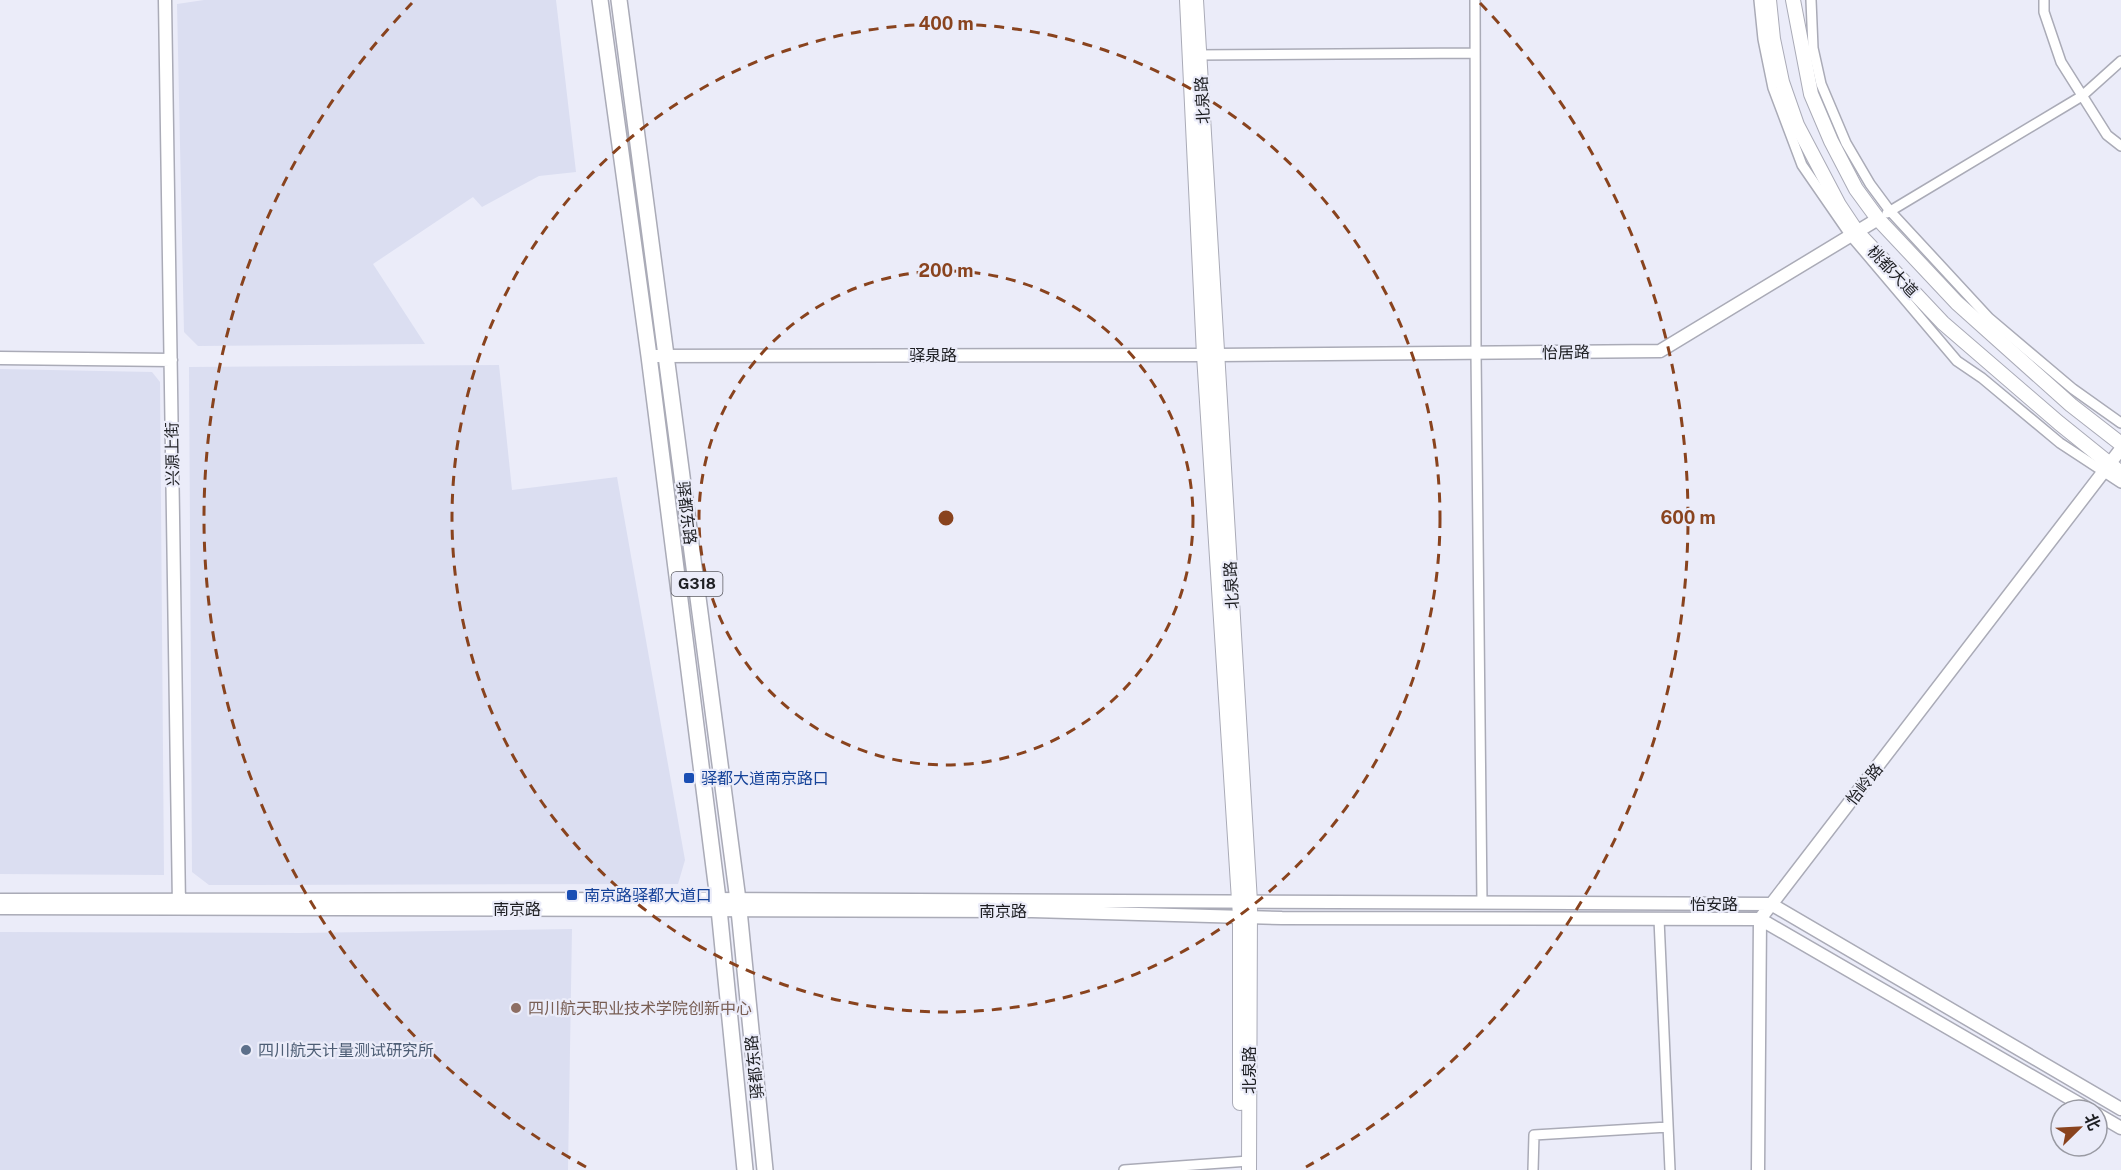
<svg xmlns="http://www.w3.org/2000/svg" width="2121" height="1170" viewBox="0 0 2121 1170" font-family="'Public Sans','Noto Sans SC',sans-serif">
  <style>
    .built { fill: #dbdef1 }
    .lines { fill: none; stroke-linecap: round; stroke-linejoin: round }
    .minor-casing { stroke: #aaabb7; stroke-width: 12 }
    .tertiary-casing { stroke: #aaabb7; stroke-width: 15 }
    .secondary-casing { stroke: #aaabb7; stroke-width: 16 }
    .trunk-casing { stroke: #aaabb7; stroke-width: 18 }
    .minor { stroke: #fff; stroke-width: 9 }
    .tertiary { stroke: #fff; stroke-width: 12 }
    .secondary { stroke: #fff; stroke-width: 14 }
    .trunk { stroke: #fff; stroke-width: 15 }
    .ring { fill: none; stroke: #89431e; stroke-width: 3; stroke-dasharray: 10 8 }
    .transit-dot { fill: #1a4fb4; stroke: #ebecf9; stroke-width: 2 }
    .education-dot { fill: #8d6e63; stroke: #ebecf9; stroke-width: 2 }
    .service-dot { fill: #5c6f8a; stroke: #ebecf9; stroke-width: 2 }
    .labels { text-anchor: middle; stroke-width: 4.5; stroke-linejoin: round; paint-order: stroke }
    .shield { fill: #ebecf9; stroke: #5c5c63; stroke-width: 1.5 }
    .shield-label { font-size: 15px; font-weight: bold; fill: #1e1f23 }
    .street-label { font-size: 16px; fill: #1e1f23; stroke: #ebecf9 }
    .transit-label { font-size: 16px; fill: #164399; stroke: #ebecf9; text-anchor: start }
    .education-label { font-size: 16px; fill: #785e54; stroke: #ebecf9; text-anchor: start }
    .service-label { font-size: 16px; fill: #4e5e75; stroke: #ebecf9; text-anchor: start }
    .centre { fill: #89431e; stroke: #ebecf9; stroke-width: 3 }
    .ring-label { font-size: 18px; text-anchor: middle; font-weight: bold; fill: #89431e; stroke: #ebecf9; stroke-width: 4.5; stroke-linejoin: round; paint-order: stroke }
  </style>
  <rect width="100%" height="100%" fill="#ebecf9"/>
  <path class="built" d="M204 0H556L576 172 539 176 482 207 473 197 373 264 425 344 198 346 184 332 177 4Z
    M499 365 512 490 617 477 685 860 678 884 209 885 192 872 189 367Z
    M0 369 152 372 160 382 164 875 0 874Z
    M572 929 568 1170H0V932L299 933Z"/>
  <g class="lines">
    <defs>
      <path id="minor" d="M1475 0 1476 353 1482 903
        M1759 0 1763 39 1773 88 1802 165 1851 236 1957 361 1982 378 2060 443 2121 483
        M1811 0 1813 48 1821 84 1846 143 1870 184 1890 211 1989 318 2073 389 2121 423
        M2044 0V12L2061 62 2107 135 2121 146
        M1195 55 1475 53
        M1887 213 2082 96 2121 61
        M1659 919 1670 1170
        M1124 1170 1249 1161
        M1533 1170 1534 1135 1668 1127"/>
      <path id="tertiary" d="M165 0 179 905
        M649 356 1217 355 1660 351 1878 219
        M0 358 171 360
        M0 900 695 899 1771 904 2121 1109
        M0 908 1032 911 1282 918 1760 919 2090 1110
        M2097 1114 2121 1128
        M1758 1170 1760 919 2121 449"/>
      <path id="secondary" d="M1187 0 1204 355 1240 916V1103
        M1196 0 1250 902 1249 1170
        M1769 0 1773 39 1782 82 1797 125 1839 205 1857 232 1943 323 2059 423 2121 473
        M1793 0 1811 94 1831 141 1856 189 1878 219 1957 303 2071 405 2121 444"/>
      <path id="trunk" d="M600 0 649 356 718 899 745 1170
        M619 0 738 900 765 1170"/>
    </defs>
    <use href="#minor" class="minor-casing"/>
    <use href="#tertiary" class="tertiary-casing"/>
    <use href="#secondary" class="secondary-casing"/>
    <use href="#trunk" class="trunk-casing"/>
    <use href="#minor" class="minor"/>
    <use href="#tertiary" class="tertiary"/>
    <use href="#secondary" class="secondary"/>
    <use href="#trunk" class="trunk"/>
  </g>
  <g class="ring">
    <circle cx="946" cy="518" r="247"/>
    <circle cx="946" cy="518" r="494"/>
    <path d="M586 1167A742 742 0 0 1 412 3M1480 3A742 742 0 0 1 1306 1167"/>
  </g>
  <g class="transit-dot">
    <rect x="683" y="772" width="12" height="12" rx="3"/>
    <rect x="566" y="889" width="12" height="12" rx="3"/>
  </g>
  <circle class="education-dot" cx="516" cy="1008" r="6"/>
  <circle class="service-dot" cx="246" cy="1050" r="6"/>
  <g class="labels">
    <rect class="shield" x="671.5" y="572" width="51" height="24" rx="4.5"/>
    <g class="shield-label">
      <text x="697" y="589">G318</text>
    </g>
    <g class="street-label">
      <text transform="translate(1202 100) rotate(-93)" y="6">北泉路</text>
      <text transform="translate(1893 271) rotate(46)" y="6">桃都大道</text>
      <text transform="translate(1566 352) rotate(-1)" y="6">怡居路</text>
      <text x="933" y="361">驿泉路</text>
      <text transform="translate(172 454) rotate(-91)" y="6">兴源上街</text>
      <text transform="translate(687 513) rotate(83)" y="6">驿都东路</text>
      <text transform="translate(1231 585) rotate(-93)" y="6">北泉路</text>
      <text transform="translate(1864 784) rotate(-52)" y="6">怡岭路</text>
      <text x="1714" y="910">怡安路</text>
      <text x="517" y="915">南京路</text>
      <text x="1003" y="917">南京路</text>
      <text transform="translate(754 1067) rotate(-96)" y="6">驿都东路</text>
      <text transform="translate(1249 1070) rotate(-90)" y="6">北泉路</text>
    </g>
    <g class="transit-label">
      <text x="701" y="784">驿都大道南京路口</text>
      <text x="584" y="901">南京路驿都大道口</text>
    </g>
    <g class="education-label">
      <text x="528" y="1014">四川航天职业技术学院创新中心</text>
    </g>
    <g class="service-label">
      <text x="258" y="1056">四川航天计量测试研究所</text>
    </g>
  </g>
  <circle cx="946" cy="518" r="9" class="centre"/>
  <g class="ring-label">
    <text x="946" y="30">400 m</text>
    <text x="946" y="277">200 m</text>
    <text x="1688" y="524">600 m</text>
  </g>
  <g transform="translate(2079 1128) rotate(66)"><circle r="28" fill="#ebecf9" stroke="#999aa3" stroke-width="1.5"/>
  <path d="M0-4.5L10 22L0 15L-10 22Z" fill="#89431e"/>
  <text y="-9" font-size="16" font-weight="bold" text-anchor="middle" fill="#1e1f23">北</text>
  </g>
</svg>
